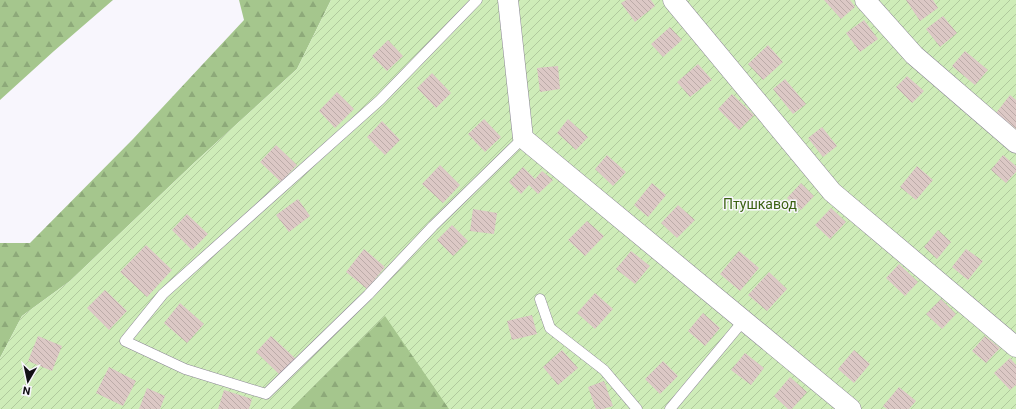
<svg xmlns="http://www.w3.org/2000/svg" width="1016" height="409" viewBox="0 0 1016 409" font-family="Roboto,sans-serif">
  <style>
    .forest { fill: url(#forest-firs) }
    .garden { fill: url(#garden-furrows) }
    .building { fill: url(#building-back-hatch) }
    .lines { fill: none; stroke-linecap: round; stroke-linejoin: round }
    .service-casing { stroke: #8c8796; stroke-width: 11 }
    .minor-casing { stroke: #8c8796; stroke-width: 21 }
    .service { stroke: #fff; stroke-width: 10 }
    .minor { stroke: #fff; stroke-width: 20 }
    .labels { text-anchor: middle; stroke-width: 3; stroke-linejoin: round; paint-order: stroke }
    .park-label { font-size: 14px; fill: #3b6212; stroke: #f8f6fd }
  </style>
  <defs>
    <pattern id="forest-firs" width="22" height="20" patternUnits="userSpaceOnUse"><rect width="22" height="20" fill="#a5c68d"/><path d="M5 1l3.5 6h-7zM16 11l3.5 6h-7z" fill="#8da979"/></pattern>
    <pattern id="garden-furrows" width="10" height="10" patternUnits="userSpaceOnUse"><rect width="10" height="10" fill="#ceecb8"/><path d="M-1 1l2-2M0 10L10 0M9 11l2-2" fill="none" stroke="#b0c99d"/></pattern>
    <pattern id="building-back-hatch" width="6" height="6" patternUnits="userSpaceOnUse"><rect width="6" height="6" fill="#dcc8c5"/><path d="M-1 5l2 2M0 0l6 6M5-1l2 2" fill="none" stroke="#bcaba8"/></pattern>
  </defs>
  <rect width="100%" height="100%" fill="#f8f6fd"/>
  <path class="forest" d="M0 0H113L54 51 0 100Z
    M239 0H331L297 69 195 162 70 281 22 316 0 358V243H30L133 139 244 20Z
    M385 307 452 409H281Z"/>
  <path class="garden" d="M331 0H1016V409H449L385 316 291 409H0V358L22 316 70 281 195 162 297 69Z"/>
  <path class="building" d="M626 0H651L655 6 635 22 621 3Z
    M824 0H850L855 7 841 19Z
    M906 0H933L938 8 920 21Z
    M943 16 957 33 940 47 926 29Z
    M864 20 878 39 860 52 846 33Z
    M670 27 682 40 663 57 651 44Z
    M388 40 403 56 387 71 372 56Z
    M768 45 783 62 763 80 748 64Z
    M965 51 988 70 975 85 952 66Z
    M698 64 712 80 690 97 677 82Z
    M558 66 560 89 540 92 537 68Z
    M432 73 451 93 436 108 417 88Z
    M907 76 924 91 912 103 896 87Z
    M785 79 806 104 793 114 773 89Z
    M337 92 354 109 335 128 319 111Z
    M732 94 754 115 739 130 718 109Z
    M1010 95 1016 100V129L996 113Z
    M484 119 501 137 485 152 468 134Z
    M568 119 588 137 576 150 557 133Z
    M382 121 400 140 385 155 367 137Z
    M822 127 837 146 823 157 808 138Z
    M276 145 297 165 281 182 260 162Z
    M607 155 626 172 613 186 595 169Z
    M1003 155 1016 166V172L1006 183 991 170Z
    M440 165 460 185 443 203 422 184Z
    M917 166 933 180 916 200 900 187Z
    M523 167 535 179 542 171 553 180 538 194 529 185 521 194 509 182Z
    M652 183 666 195 648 217 634 205Z
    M801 183 814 196 801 210 787 198Z
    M298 199 310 216 289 232 276 215Z
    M678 205 695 220 677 238 661 223Z
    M831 208 846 222 830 239 815 225Z
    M473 209 497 213 494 234 470 231Z
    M187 214 208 234 192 250 172 230Z
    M587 221 604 236 585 256 568 240Z
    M452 225 468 241 453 256 437 240Z
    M938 230 951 242 937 259 924 247Z
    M146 245 172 270 147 297 120 272Z
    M364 249 385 267 367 289 346 272Z
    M966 249 983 261 968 280 952 267Z
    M631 251 650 266 635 284 616 269Z
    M739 251 759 268 740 291 720 274Z
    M899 264 918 282 905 296 886 278Z
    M769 272 787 289 767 311 748 295Z
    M105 290 127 311 109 330 87 308Z
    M595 293 613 309 595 329 577 313Z
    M941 299 956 314 942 329 926 314Z
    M180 303 204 324 187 343 164 323Z
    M703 313 720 328 705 346 688 331Z
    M532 315 537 334 512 340 507 321Z
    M38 336 62 346 52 371 28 361Z
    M271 336 296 359 280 375 256 352Z
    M985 336 1000 348 986 363 972 351Z
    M562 350 578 368 558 385 543 367Z
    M854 350 870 364 854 383 838 369Z
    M745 353 764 368 751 385 731 370Z
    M1010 358 1016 365V385L1010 390 994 373Z
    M663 361 678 376 660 394 645 379Z
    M109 367 136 381 123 406 96 393Z
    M790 377 807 392 792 409H788L774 396Z
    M604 381 613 406 603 409H596L588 387Z
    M899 387 916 401 909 409H887L883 406Z
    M147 388 165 396 160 409H139Z
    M224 390 252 399 249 409H218Z"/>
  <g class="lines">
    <defs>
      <path id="service" d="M477 0 380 100 163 294 125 341 185 369 266 394 368 295 433 226 523 138
        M540 299 550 328 604 370 637 409
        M670 409 744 320"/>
      <path id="minor" d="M508 0 523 138 851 409
        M673 0 832 192 1016 347
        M865 0 914 55 1016 143"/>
    </defs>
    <use href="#service" class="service-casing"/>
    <use href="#minor" class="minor-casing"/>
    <use href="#service" class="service"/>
    <use href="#minor" class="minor"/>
  </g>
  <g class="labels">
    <g class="park-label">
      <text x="760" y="209">Птушкавод</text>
    </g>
  </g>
  <g transform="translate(28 381) rotate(189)" stroke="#f8f6fd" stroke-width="3" paint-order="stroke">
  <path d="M0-3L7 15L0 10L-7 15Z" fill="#121015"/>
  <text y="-6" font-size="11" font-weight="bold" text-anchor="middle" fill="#121015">N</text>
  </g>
</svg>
